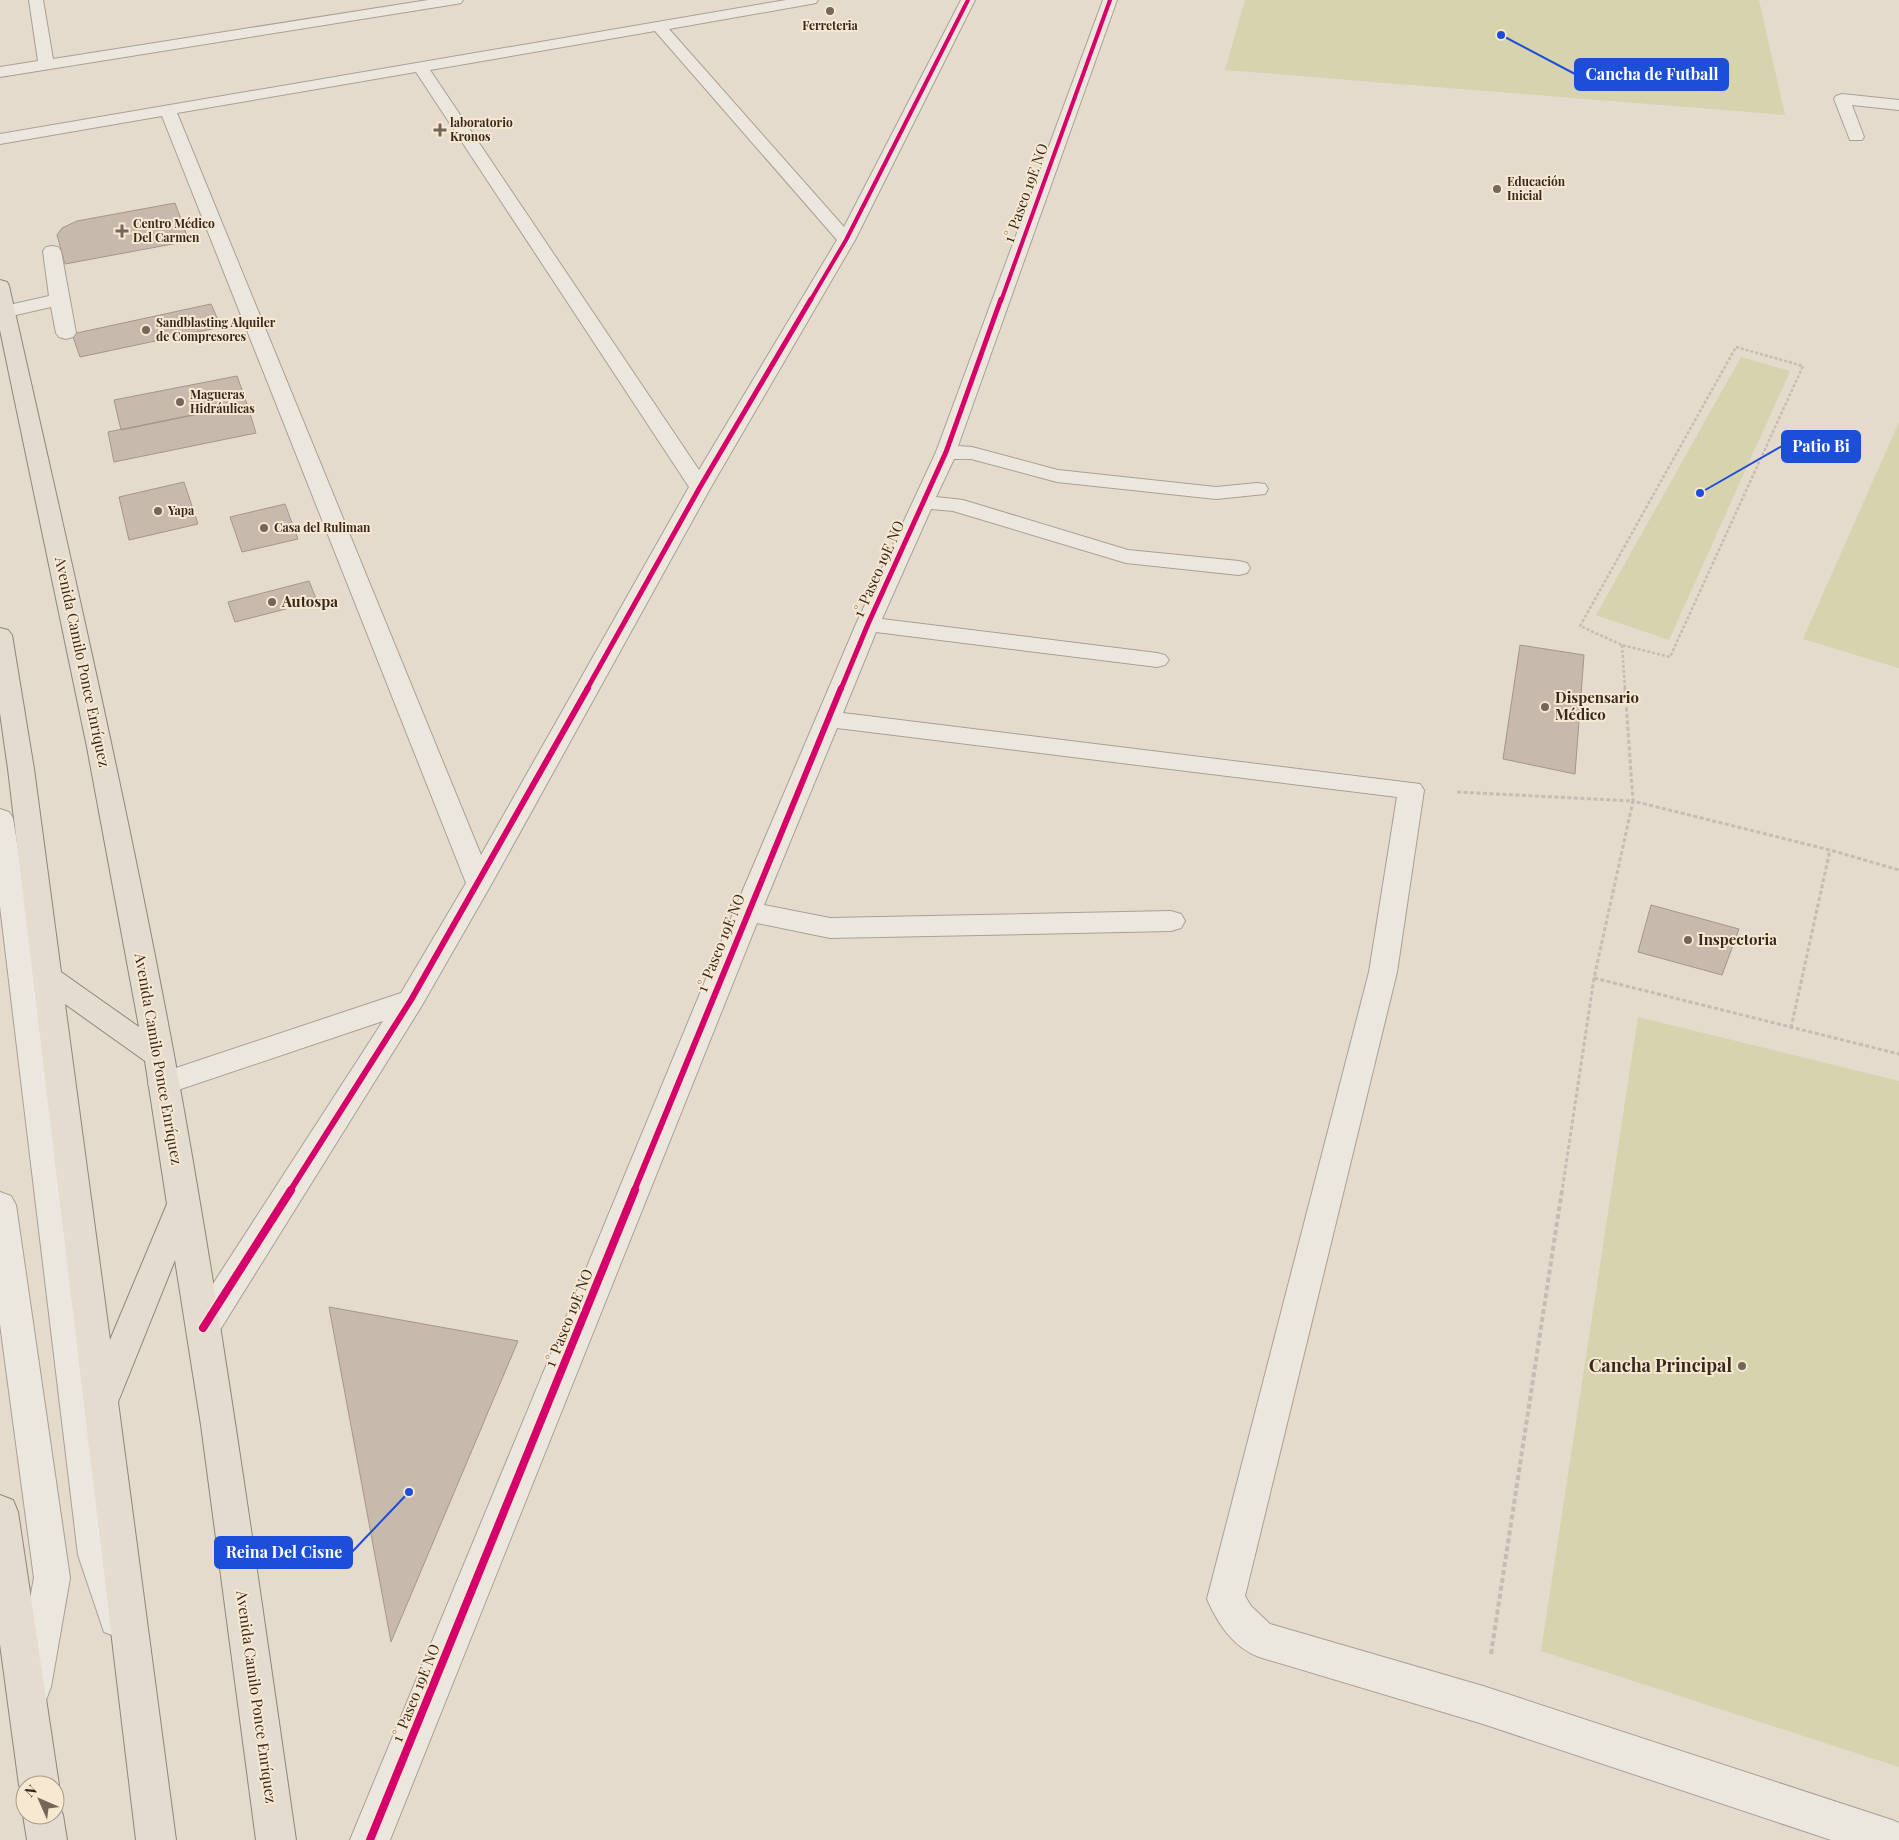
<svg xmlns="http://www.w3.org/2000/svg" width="1899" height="1840" viewBox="0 0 1899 1840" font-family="'Playfair Display',serif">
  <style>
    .green { fill: #d6d3ae }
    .building { fill: #c8b9ad; stroke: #a4968b }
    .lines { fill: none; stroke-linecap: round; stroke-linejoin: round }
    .minor-casing { stroke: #a9a095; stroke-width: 2 }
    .major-casing { stroke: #8f867c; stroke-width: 2 }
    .path-far2 { stroke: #c5bdb4; stroke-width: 2.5; stroke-dasharray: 3 2; stroke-linecap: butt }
    .path-far1 { stroke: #c5bdb4; stroke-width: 3; stroke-dasharray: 4 2.5; stroke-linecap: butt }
    .path { stroke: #c5bdb4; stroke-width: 4; stroke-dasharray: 5 3; stroke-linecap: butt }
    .minor { fill: #ece7de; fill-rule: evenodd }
    .major { fill: #e4dccf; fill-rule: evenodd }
    .cycleway-far3-casing { stroke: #f6e8d1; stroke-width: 5.5 }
    .cycleway-far2-casing { stroke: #f6e8d1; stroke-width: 8 }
    .cycleway-far1-casing { stroke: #f6e8d1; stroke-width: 9 }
    .cycleway-casing { stroke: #f6e8d1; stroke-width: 11 }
    .cycleway-far3 { stroke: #d6006c; stroke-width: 4 }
    .cycleway-far2 { stroke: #d6006c; stroke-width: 5 }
    .cycleway-far1 { stroke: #d6006c; stroke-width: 6 }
    .cycleway { stroke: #d6006c; stroke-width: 8 }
    .poi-dot { fill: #74675a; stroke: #f6e8d1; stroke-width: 2 }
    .labels { text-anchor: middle; stroke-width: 4; stroke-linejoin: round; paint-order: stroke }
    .far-poi-label { font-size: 12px; font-weight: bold; fill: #38281d; stroke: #f6e8d1; text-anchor: start }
    .street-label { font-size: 15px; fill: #38281d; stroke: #f6e8d1 }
    .poi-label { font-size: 15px; font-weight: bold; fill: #38281d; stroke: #f6e8d1; text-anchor: start }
    .near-poi-label { font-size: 18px; font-weight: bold; fill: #38281d; stroke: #f6e8d1; text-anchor: end }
    .leader { fill: none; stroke: #1d4ed8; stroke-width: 2 }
    .callout-dot { fill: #1d4ed8; stroke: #f6e8d1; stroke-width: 2 }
    .callout { fill: #1d4ed8; stroke: #1d4ed8; stroke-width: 2 }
    .callout-label { font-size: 16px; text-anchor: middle; font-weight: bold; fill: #fff }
  </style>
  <rect width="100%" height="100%" fill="#e4dbcc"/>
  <path class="green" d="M1245 0H1759L1785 115 1225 70Z
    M1741 357 1790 371 1669 640 1596 615Z
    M1899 422V668L1803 639Z
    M1638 1017 1899 1081V1767L1541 1651Z"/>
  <path class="building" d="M175 203 189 241 65 264 57 235 62 228 77 221Z
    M211 304 221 327 80 357 72 334Z
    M237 376 247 404 121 430 114 400Z
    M247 404 256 433 114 462 108 432Z
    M184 482 198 524 129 540 119 497Z
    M285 504 298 539 242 552 230 517Z
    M309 581 317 601 235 622 228 602Z
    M1520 645 1584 655 1575 774 1503 759Z
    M1651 905 1739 929 1722 975 1638 952Z
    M329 1307 518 1341 391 1642Z"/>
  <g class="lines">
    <defs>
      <path id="minor" d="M29 0H43L53 59 428 0H463L461 3 456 4 0 77V67L38 61Z
        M786 0H818L816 3 811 4 669 29 844 227 961 0H975L855 240 711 487 492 883 421 1007 215 1338 203 1342 191 1338 186 1328 191 1318 383 1021 163 1095 152 1092 148 1084 152 1076 401 993 466 883 162 116 0 144V134ZM655 31 837 240 699 470 430 70ZM416 72 689 487 481 855 177 113Z
        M1103 0H1117L958 446 972 447 1058 470 1216 487 1257 483 1265 484 1268 489 1265 494 1216 499 1057 482 971 459H954L936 497 963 500 1128 550 1239 561 1247 563 1250 568 1247 573 1239 575 1126 563 953 511 931 509 882 619 1157 653 1165 655 1169 660 1165 665 1157 667 876 632 843 713 1420 784 1424 790 1397 972 1245 1596 1251 1606 1270 1624 1483 1686 1892 1820 1899 1823V1840H1831L1483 1724 1259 1657C1233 1647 1218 1624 1207 1599L1369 972 1397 797 837 728 764 905 830 918 1171 911 1181 914 1185 921 1181 928 1171 931 830 938 757 923 390 1840H350L734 911 856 624 936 452Z
        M1842 94 1899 100V110L1852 105 1864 137 1862 140H1850L1834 99 1836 96Z
        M52 246 58 247 61 251 76 333 73 337 66 339 59 337 56 333 51 307 7 317 0 315V307L49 296 43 251 46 247Z
        M0 809 9 812 13 818 34 947 114 1555 136 1619 130 1632 117 1637 104 1632 78 1555 0 906Z
        M0 1192 11 1196 16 1205 70 1578 51 1687 46 1700 32 1706 18 1700 13 1687 34 1578 0 1324Z"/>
      <path id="major" d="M0 280 7 282 9 286C67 542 126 797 174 1055 222 1316 258 1578 296 1840H256L201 1425 175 1260 118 1402 176 1840H136L8 769 0 713V628L8 630 12 635 34 769 61 972 139 1027 87 747 0 330ZM65 1004 145 1061 167 1204 110 1340Z
        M0 1495 13 1500 18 1512 59 1785 55 1794V1785H25V1799L19 1785 0 1644Z
        M55 1800 57 1801 63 1815 67 1840H27L23 1815 25 1810V1815H55Z"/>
    </defs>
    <use href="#minor" class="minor-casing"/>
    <use href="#major" class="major-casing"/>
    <path class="path-far2" d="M1736 347 1803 366 1670 657 1622 645 1580 626Z
      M1622 645 1625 689"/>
    <path class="path-far1" d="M1625 688 1633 801 1830 850 1899 870
      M1457 792 1633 801 1594 978 1562 1191
      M1594 978 1899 1054
      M1791 1028 1830 850"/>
    <path class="path" d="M1491 1654 1562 1190"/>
    <use href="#minor" class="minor"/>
    <use href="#major" class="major"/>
    <defs>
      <path id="cycleway-far3" d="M810 301 846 240 968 0
        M1001 301 1110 0"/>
      <path id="cycleway-far2" d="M587 689 700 487 811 299
        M841 689 868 624 946 452 1001 299"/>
      <path id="cycleway-far1" d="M290 1191 411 1000 588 688
        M634 1191 841 688"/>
      <path id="cycleway" d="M203 1328 291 1190
        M370 1840 635 1190"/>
    </defs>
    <use href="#cycleway-far3" class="cycleway-far3-casing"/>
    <use href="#cycleway-far2" class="cycleway-far2-casing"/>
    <use href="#cycleway-far1" class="cycleway-far1-casing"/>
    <use href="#cycleway" class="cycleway-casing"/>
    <use href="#cycleway-far3" class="cycleway-far3"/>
    <use href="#cycleway-far2" class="cycleway-far2"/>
    <use href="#cycleway-far1" class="cycleway-far1"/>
    <use href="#cycleway" class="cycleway"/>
  </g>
  <g class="poi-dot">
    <circle cx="830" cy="11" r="5"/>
    <path d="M437.5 122.5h5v5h5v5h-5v5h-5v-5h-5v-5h5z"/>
    <circle cx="1497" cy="189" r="5"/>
    <path d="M119.5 223.5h5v5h5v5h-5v5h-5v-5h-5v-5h5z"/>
    <circle cx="146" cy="330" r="5"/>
    <circle cx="180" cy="402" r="5"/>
    <circle cx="158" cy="511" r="5"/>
    <circle cx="264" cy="528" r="5"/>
    <circle cx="272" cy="602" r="5"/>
    <circle cx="1545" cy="707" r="5"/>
    <circle cx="1688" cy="940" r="5"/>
    <circle cx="1742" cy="1366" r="5"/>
  </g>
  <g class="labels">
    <g class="far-poi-label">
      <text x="830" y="30" text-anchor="middle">Ferreteria</text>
      <text x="450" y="127">laboratorio<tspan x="450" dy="14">Kronos</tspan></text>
      <text x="1507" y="186">Educación<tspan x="1507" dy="14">Inicial</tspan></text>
      <text x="133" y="228">Centro Médico<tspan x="133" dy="14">Del Carmen</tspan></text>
      <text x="156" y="327">Sandblasting Alquiler<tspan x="156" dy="14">de Compresores</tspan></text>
      <text x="190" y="399">Magueras<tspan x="190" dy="14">Hidráulicas</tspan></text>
      <text x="168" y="515">Yapa</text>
      <text x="274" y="532">Casa del Ruliman</text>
    </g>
    <g class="street-label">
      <text transform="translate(1026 193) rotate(-70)" y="5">1° Paseo 19E NO</text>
      <text transform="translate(879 569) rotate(-66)" y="5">1° Paseo 19E NO</text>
      <text transform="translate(82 662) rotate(78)" y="5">Avenida Camilo Ponce Enríquez</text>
      <text transform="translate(721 943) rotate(-68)" y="5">1° Paseo 19E NO</text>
      <text transform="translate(158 1059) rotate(80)" y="5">Avenida Camilo Ponce Enríquez</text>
      <text transform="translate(569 1318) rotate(-68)" y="5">1° Paseo 19E NO</text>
      <text transform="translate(416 1693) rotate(-68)" y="5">1° Paseo 19E NO</text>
      <text transform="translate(256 1697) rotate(82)" y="5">Avenida Camilo Ponce Enríquez</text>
    </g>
    <g class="poi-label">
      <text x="282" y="607">Autospa</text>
      <text x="1555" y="703">Dispensario<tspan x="1555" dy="17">Médico</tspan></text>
      <text x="1698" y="945">Inspectoria</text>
    </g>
    <g class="near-poi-label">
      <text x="1732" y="1372">Cancha Principal</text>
    </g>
  </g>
  <path class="leader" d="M1501 35L1575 74M1700 493L1782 446M409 1492L352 1552"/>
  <g class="callout-dot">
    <circle cx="1501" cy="35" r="5"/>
    <circle cx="1700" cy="493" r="5"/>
    <circle cx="409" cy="1492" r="5"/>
  </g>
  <g class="callout">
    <rect x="1575" y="59" width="153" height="31" rx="5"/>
    <rect x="1782" y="431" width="78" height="31" rx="5"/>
    <rect x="215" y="1537" width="137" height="31" rx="5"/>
  </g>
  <g class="callout-label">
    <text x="1652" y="80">Cancha de Futball</text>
    <text x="1821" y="452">Patio Bi</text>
    <text x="284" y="1558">Reina Del Cisne</text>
  </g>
  <g transform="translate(40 1800) rotate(315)"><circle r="24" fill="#f6e8d1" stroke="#aa9b89"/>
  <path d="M0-4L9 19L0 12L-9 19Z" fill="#74675a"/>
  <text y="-8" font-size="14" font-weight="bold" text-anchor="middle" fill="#38281d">N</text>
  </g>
</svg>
